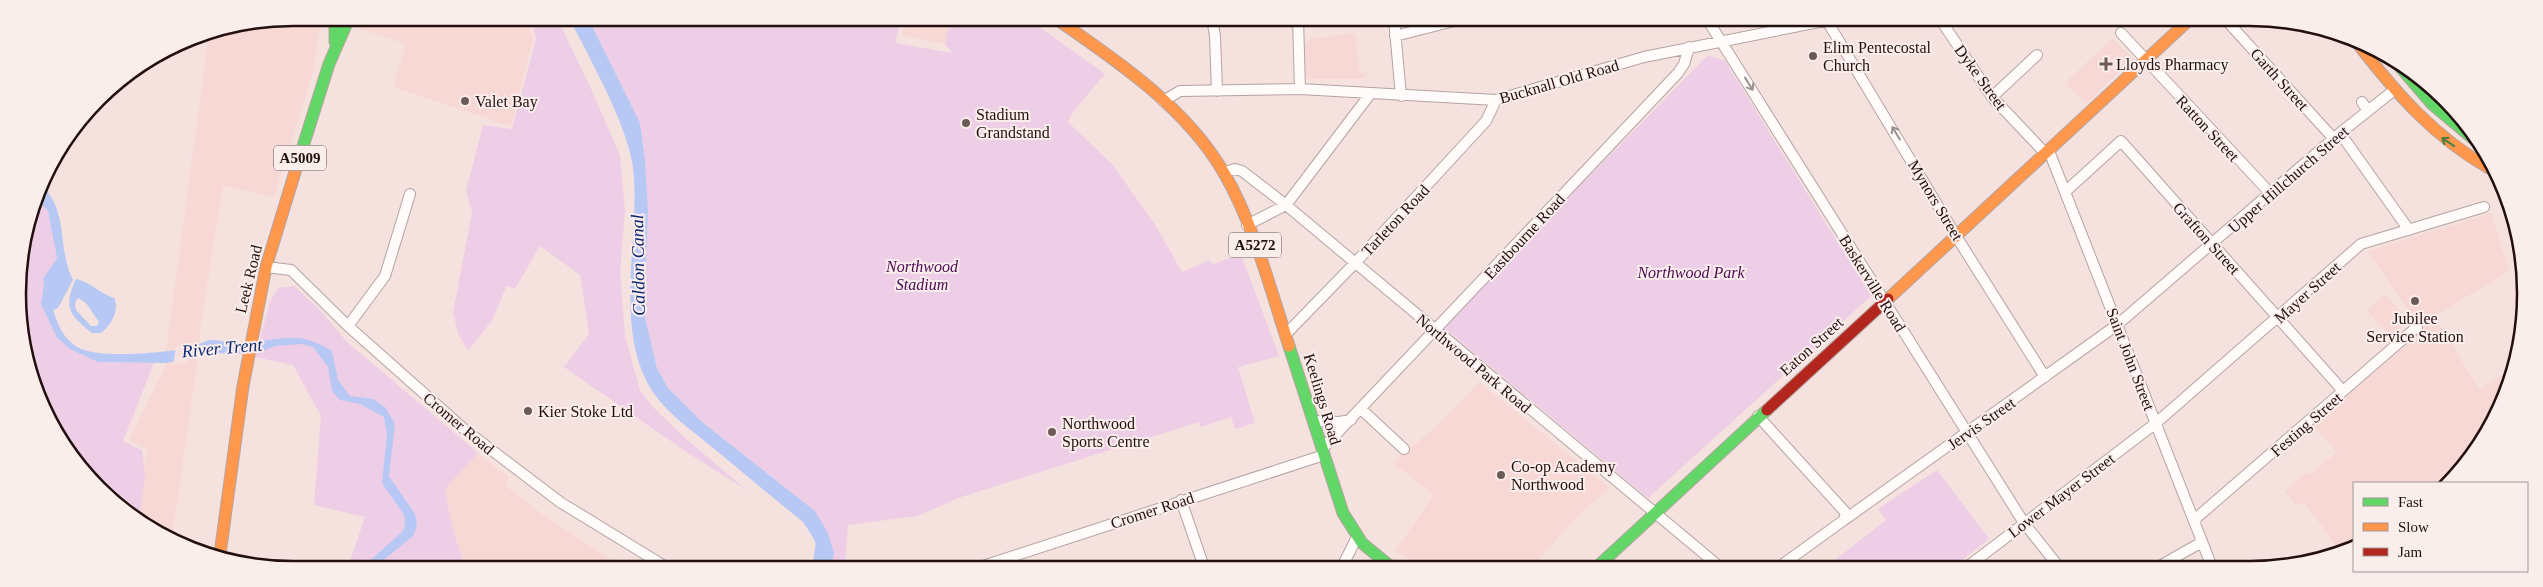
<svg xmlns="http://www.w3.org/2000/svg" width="2543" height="587" viewBox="0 0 2543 587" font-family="Georgia,serif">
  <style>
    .built { fill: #f7d8d5 }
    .green { fill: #eecee6 }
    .water { fill: #b7c8f5; fill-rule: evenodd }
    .pier { fill: #f5e2df }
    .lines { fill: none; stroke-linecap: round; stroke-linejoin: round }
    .canal { stroke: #b7c8f5; stroke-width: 11 }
    .street-casing { stroke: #b5a3a1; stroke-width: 12 }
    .fast-casing { stroke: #b5a3a1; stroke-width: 13 }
    .slow-casing { stroke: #b5a3a1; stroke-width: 13 }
    .jam-casing { stroke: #b5a3a1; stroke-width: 13 }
    .street { stroke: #fefbfa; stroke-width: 10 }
    .fast { stroke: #63d668; stroke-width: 11 }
    .slow { stroke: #ff974d; stroke-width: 11 }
    .jam { stroke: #b3261e; stroke-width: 11 }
    .oneway { stroke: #9b9190 }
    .oneway2 { stroke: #467d40 }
    .poi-dot { fill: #6c5a57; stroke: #faeeed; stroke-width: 2 }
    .labels { text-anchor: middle; stroke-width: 4; stroke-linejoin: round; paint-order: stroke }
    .shield { fill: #faeeed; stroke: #645351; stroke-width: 1 }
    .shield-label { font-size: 15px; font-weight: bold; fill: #23100e }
    .poi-label { font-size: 16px; fill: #23100e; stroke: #faeeed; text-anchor: start }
    .street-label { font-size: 16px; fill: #23100e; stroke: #faeeed }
    .park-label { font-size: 16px; font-style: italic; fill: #4b0751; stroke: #faeeed }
    .water-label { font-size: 18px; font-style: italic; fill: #0d2872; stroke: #faeeed }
    .rim { fill: none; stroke: #23100e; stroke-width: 2.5 }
  </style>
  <rect width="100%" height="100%" fill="#f5e2df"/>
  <path class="built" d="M293 18H321L314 70 274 197 223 186 200 330V345L166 351 209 34Z
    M359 18H527L533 39 511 126 393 87 406 44 355 27Z
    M905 18H951L945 44 902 35Z
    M1355 33 1360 73H1368L1362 79H1308L1306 78 1304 44 1309 39Z
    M2112 38 2133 58 2086 104 2065 83Z
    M2491 213 2509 271 2435 316 2479 389 2511 370 2497 416 2448 483H2354V544L2340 551 2304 502 2297 506 2285 491 2307 472 2310 474 2337 452 2313 425 2423 331 2368 251Z
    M2386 294 2409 322 2392 337 2366 310Z
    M198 358 172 538 155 532 139 518 147 450 129 440 167 363Z
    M1479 382 1610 488 1579 514 1532 567H1422L1395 551 1434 495 1393 463 1443 420Z
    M478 453 508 477 507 487 553 522 623 567H465L452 526 445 489Z"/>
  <path class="green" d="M531 18H557L588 82 620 155 625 210 620 272 625 336 640 390 652 406 685 438 748 491 688 453 564 367 589 334 580 275 540 246 515 289 507 285 493 319 468 351 458 333 453 313 472 212 466 191 483 125 512 129 536 39Z
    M588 18H901L895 43 952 53 945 44 951 18H966L985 28 992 18H1027L1105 74 1072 113 1068 122 1112 164 1156 226 1182 272 1209 260 1213 264 1241 254 1279 356 1238 367 1255 423 1235 429 1231 417 1201 427 1199 422 958 498 918 516 848 525 845 567H831L834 552 815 511 702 422 668 388 657 368 644 313 648 211 645 159 640 124Z
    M1708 55 1725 61 1871 296 1648 498 1442 326Z
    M38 200 48 211 57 258 48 275 41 304 57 338 98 362 154 363 123 441 142 450 145 475 139 518 75 462 27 365 18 275Z
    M294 286 321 311 347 342 478 453 445 489 452 526 465 567H348L365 517 314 505 321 416 293 365 255 357 270 302 278 288Z
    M1937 470 1989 539 1953 567H1842L1836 559 1886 520 1878 509Z"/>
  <path class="water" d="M569 18H588L640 123 645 159 648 211 644 313 657 368 668 388 702 422 815 511 828 533 834 553 831 567H818C822 550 812 535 803 522 772 497 742 472 712 447 689 428 662 410 648 384 614 321 641 234 633 167 627 124 589 57 569 18Z
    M41 190H46C68 216 58 251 73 280L58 308 53 310C58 325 63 338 77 347 99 360 165 352 190 348 197 346 205 340 211 340 221 340 231 344 241 343 280 342 294 328 332 351L338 380 350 396 373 399 385 407 395 424 389 476 415 514 417 526 413 536 375 567H363L403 531 405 524 404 515 382 483 387 435 384 417 360 404 340 400 332 391 328 367 313 347 301 344 275 346 263 351 237 354 215 353 167 363 98 362 70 349 57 338 41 304 44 284 43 279 57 258 48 211 38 200Z
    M76 279C93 283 97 292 114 298 120 309 111 326 101 333H92C69 315 63 307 76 279ZM78 298 86 303 99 322 97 326H91L76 310 75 303Z"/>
  <path class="pier" d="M188 345 186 363 173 365 176 347Z"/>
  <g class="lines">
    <path class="canal" d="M816 567 819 560 821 545"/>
    <defs>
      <path id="street" d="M1212 19 1215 36 1217 91
        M1298 19 1300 89
        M1394 19 1401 96
        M1707 19 2024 523 2059 567
        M1940 19 1992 97 2046 154
        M2226 20 2334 139
        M1827 21 1956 236 2045 377
        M2121 33 2271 194
        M1395 36 1462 19
        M1992 97 2037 55
        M1163 101 1180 91 1300 89 1496 100 1644 57 1834 19
        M2362 102 2368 111
        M2340 133 2409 230
        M2049 151 2212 567
        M1224 172 1235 169 1242 171 1286 205 1720 567
        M2065 192 2121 141 2343 391
        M1247 225 1286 205 1371 93
        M266 267 291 270 348 326 464 429 560 502 666 567
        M348 326 385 276 410 194
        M1286 334 1356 262 1486 121 1496 100
        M1361 409 1404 449
        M1758 416 1846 513 1844 520 1779 567
        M1313 421 1339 422 1351 420
        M1322 449 1678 73 1684 64 1689 47
        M1181 500 1204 567
        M1844 520 2117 325 2340 133 2393 91
        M2194 520 2417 327
        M980 567 1324 455
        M1342 567 1357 537
        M1967 567 2156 423 2361 244 2484 207
        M2158 567 2202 542"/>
      <path id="fast" d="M335 18V42
        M2394 60 2432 104 2476 141
        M299 159 329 64 349 18
        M1289 346 1343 513 1362 543 1391 567
        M1597 567 1767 410"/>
      <path id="slow" d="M1055 18C1116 60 1186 107 1224 173 1253 222 1271 291 1289 346
        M2358 44C2396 93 2434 137 2489 168
        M1888 299 2189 20
        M220 554 243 386 266 267 299 159"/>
      <path id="jam" d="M1767 410 1888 299"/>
    </defs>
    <use href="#street" class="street-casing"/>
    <use href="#fast" class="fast-casing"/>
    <use href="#slow" class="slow-casing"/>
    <use href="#jam" class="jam-casing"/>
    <use href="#street" class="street"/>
    <use href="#fast" class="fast"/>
    <use href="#slow" class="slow"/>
    <use href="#jam" class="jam"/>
  </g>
  <defs><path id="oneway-shaft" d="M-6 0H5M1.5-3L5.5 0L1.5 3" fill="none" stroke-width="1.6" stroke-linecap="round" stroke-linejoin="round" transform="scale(1.25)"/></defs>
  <g class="oneway">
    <use href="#oneway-shaft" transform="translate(1749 84) rotate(58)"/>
    <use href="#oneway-shaft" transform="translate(1896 133) rotate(-121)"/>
  </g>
  <use class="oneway2" href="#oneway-shaft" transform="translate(2448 142) rotate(-146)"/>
  <g class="poi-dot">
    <circle cx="1813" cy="56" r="5"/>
    <path d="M2103.5 56.5h5v5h5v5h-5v5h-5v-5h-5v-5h5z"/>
    <circle cx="465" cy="101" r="5"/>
    <circle cx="966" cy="123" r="5"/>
    <circle cx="2415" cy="301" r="5"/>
    <circle cx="528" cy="411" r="5"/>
    <circle cx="1052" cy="432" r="5"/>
    <circle cx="1501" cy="475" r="5"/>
  </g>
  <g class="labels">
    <g class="shield">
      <rect x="274" y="145.5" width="52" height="25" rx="4"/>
      <rect x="1229" y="232.5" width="52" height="25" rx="4"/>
    </g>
    <g class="shield-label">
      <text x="300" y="163">A5009</text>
      <text x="1255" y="250">A5272</text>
    </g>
    <g class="poi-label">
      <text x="1823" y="53">Elim Pentecostal<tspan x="1823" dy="18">Church</tspan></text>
      <text x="2116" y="70">Lloyds Pharmacy</text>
      <text x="475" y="107">Valet Bay</text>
      <text x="976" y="120">Stadium<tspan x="976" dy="18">Grandstand</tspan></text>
      <text x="2415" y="324" text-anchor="middle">Jubilee<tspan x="2415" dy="18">Service Station</tspan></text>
      <text x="538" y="417">Kier Stoke Ltd</text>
      <text x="1062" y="429">Northwood<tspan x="1062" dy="18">Sports Centre</tspan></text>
      <text x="1511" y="472">Co-op Academy<tspan x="1511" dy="18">Northwood</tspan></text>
    </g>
    <g class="street-label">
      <text transform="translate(1981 77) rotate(54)" y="6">Dyke Street</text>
      <text transform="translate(2280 79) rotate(48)" y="6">Garth Street</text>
      <text transform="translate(1559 81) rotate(-16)" y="6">Bucknall Old Road</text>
      <text transform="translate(2208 128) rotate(47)" y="6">Ratton Street</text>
      <text transform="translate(2288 179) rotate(-41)" y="6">Upper Hillchurch Street</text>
      <text transform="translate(1936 200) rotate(59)" y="6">Mynors Street</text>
      <text transform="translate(1395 220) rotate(-47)" y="6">Tarleton Road</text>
      <text transform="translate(1524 236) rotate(-47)" y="6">Eastbourne Road</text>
      <text transform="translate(2207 238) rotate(48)" y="6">Grafton Street</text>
      <text transform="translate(248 279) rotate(-76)" y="6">Leek Road</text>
      <text transform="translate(1873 283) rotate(58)" y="6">Baskerville Road</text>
      <text transform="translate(2307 292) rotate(-42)" y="6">Mayer Street</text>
      <text transform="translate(1811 346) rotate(-42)" y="6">Eaton Street</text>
      <text transform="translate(2131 359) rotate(69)" y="6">Saint John Street</text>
      <text transform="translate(1474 363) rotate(40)" y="6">Northwood Park Road</text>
      <text transform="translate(1323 399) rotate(73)" y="6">Keelings Road</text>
      <text transform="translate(459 423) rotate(40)" y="6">Cromer Road</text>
      <text transform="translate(1981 423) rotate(-35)" y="6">Jervis Street</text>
      <text transform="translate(2306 424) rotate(-41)" y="6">Festing Street</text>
      <text transform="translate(2061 495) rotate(-37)" y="6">Lower Mayer Street</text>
      <text transform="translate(1152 510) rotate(-18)" y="6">Cromer Road</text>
    </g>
    <g class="park-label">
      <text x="922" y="272">Northwood<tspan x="922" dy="18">Stadium</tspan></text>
      <text x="1691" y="278">Northwood Park</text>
    </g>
    <g class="water-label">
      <text transform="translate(638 265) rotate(-91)" y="6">Caldon Canal</text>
      <text transform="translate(222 348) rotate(-5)" y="6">River Trent</text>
    </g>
  </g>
  <path d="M0 0H2543V587H0ZM293 26H2250A267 267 0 0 1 2517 293V294A267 267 0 0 1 2250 561H293A267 267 0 0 1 26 294V293A267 267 0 0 1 293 26Z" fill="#faeeed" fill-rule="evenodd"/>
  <path class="rim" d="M293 26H2250A267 267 0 0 1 2517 293V294A267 267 0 0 1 2250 561H293A267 267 0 0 1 26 294V293A267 267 0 0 1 293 26Z"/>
  <rect x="2353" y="482" width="175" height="90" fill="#faeeed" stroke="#a49594"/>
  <rect x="2363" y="498" width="25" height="8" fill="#63d668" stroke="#a49594"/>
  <text x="2398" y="507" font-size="15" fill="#23100e">Fast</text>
  <rect x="2363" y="523" width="25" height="8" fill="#ff974d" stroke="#a49594"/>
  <text x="2398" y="532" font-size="15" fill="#23100e">Slow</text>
  <rect x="2363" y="548" width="25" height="8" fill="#b3261e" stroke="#a49594"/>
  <text x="2398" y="557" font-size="15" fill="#23100e">Jam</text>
</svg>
